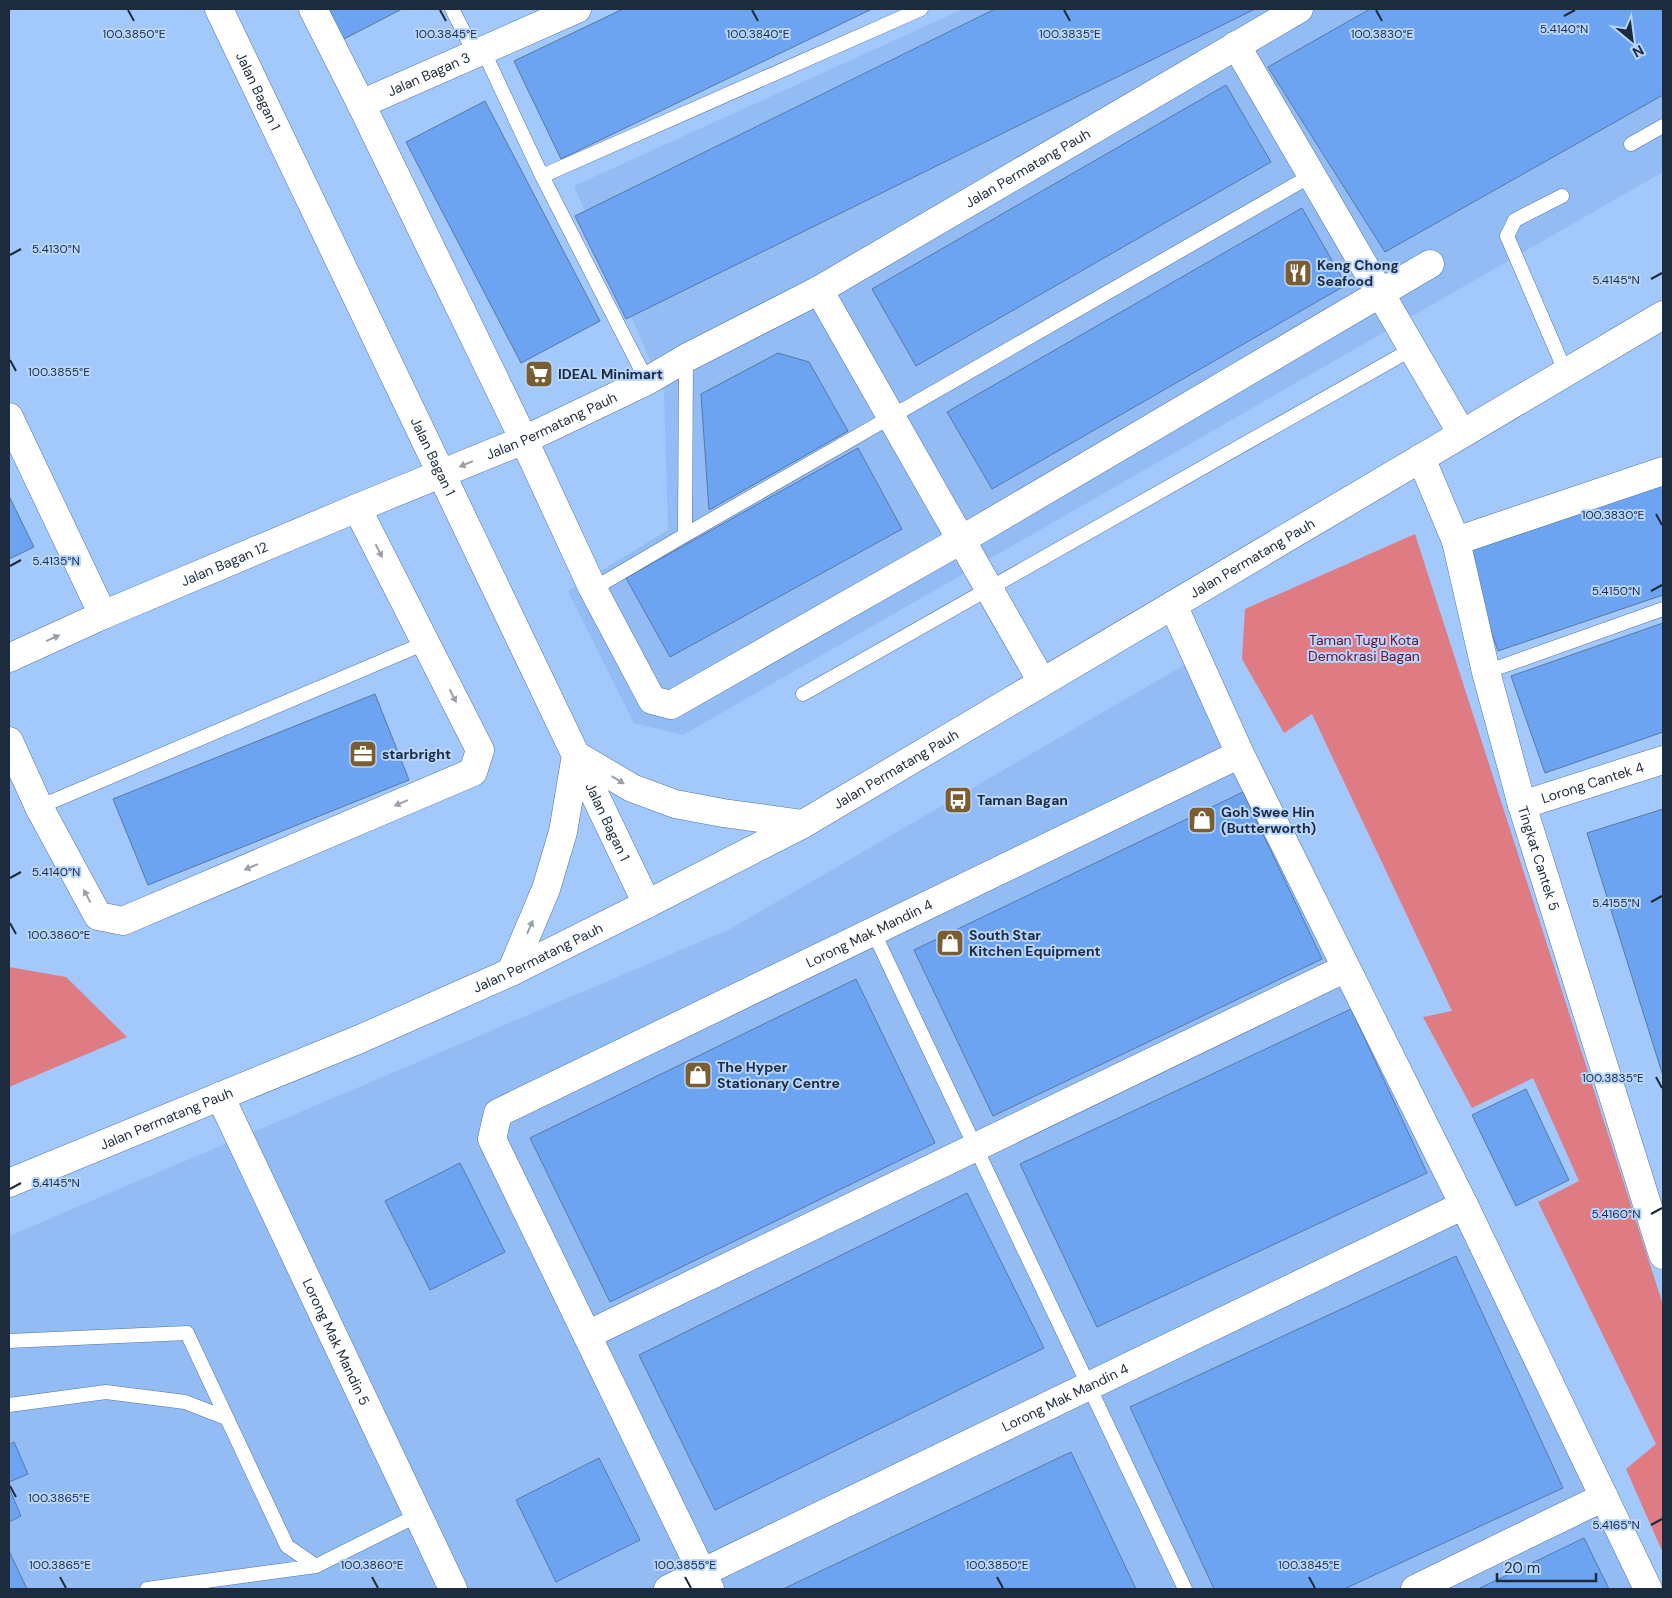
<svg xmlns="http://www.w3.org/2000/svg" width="1672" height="1598" viewBox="0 0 1672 1598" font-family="'DM Sans',sans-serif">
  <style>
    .built { fill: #93bcf5 }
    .green { fill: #df7b82 }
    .building { fill: #6ca4f2; stroke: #5678a7 }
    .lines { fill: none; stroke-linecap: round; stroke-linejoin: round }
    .lane-casing { stroke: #5273a2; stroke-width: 15 }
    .street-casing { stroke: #5273a2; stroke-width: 29 }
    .secondary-casing { stroke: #5273a2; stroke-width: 29 }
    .primary-casing { stroke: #5273a2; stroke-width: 29 }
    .lane { stroke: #fff; stroke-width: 14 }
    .street { stroke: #fff; stroke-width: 28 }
    .secondary { stroke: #fff; stroke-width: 28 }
    .primary { stroke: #fff; stroke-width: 28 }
    .oneway { fill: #99a0a8 }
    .ticks { fill: none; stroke: #1c2b3e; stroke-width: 2 }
    .labels { text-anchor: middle; stroke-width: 4; stroke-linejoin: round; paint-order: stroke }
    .street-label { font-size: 14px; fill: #1c2b3e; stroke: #b7d5fe }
    .poi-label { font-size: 14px; font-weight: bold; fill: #1c2b3e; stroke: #b7d5fe; text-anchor: start }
    .park-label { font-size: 14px; fill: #6e0f23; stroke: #b7d5fe }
    .ticks-label { font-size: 12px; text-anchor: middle; fill: #1c2b3e; stroke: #b7d5fe; stroke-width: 4; stroke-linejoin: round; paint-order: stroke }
  </style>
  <rect width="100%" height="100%" fill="#a3c8fb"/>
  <path class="built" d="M963 9H1663V172L683 735 634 723 568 591 668 530 664 392 574 186Z
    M1198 657 1658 1589H9V1236L730 929Z"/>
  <path class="green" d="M1415 534 1663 1305V1553L1626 1469 1656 1444 1538 1202 1579 1181 1533 1078 1472 1108 1423 1017 1452 1011 1312 714 1284 733 1242 659 1245 609Z
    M9 967 66 977 127 1037 9 1087Z"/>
  <path class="building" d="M326 9H402L342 40Z
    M623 9H872L561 159 514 61Z
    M995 9H1255L626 319 575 216Z
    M1370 9H1663V95L1385 252 1268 67Z
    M1226 85 1271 162 916 366 872 289Z
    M485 101 600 321 521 363 406 142Z
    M1302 208 1346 285 992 489 947 412Z
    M778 353 809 362 848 431 709 510 701 394Z
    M858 448 902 529 670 657 626 578Z
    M1663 478V595L1498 651 1462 546Z
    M9 496 34 547 9 559Z
    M1663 623V732L1545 773 1511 676Z
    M375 694 409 780 148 885 113 799Z
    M1243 792 1322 959 993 1116 914 950Z
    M1663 809V1076L1587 833Z
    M856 979 935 1143 610 1302 530 1138Z
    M1351 1009 1427 1173 1097 1327 1020 1164Z
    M1526 1089 1569 1180 1516 1206 1472 1115Z
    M460 1163 505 1252 430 1290 385 1201Z
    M967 1193 1044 1348 715 1510 639 1355Z
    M1456 1256 1563 1488 1344 1589H1214L1130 1407Z
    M14 1442 28 1474 9 1482V1445Z
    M1071 1452 1136 1589H783Z
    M599 1458 640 1540 556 1582 516 1500Z
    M9 1488 21 1516 9 1522Z
    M1584 1538 1609 1589H1478Z
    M9 1551 27 1589H9Z"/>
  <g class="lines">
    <defs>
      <path id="lane" d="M452 9 475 54
        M483 50 542 176 647 381
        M1631 144 1663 126
        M542 176 921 9
        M1562 196 1515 220 1507 236 1566 373
        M685 535 686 358
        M593 589 685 535 1312 175
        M1486 672 1663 609
        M803 694 1412 349
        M39 807 425 643
        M873 931 1185 1589
        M9 1341 187 1333 287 1546 316 1566 418 1515
        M9 1405 106 1392 185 1402 226 1418
        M147 1589 316 1566"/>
      <g id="street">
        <path d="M313 9 361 104 524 440 593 589 652 700 671 705 961 540 1430 264"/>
        <path d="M1236 45 1462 434"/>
        <path id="s1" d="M361 104 577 9"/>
        <path d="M819 290 1042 682"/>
        <path d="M9 417 103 615"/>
        <path id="s2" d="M1421 458 1456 541 1486 672 1522 805 1663 1255"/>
        <path d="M1456 541 1663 471"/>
        <path d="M1173 605 1240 754 1464 1205 1648 1589"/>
        <path id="s3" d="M9 658 103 615 357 508 524 440 647 381 686 358 819 290 1299 9"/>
        <path d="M9 741 39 807 98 916 123 921 473 772 480 750 357 508"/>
        <path id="s4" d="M1522 805 1663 760"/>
        <path d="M587 1335 1346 968"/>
        <path id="s5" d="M668 1589 1464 1205"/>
        <path id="s6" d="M710 1589 492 1139 498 1113 1240 754"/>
        <path d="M1415 1589 1604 1497"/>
      </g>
      <g id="secondary">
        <path id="s7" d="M219 9 647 904"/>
        <path id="s8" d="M220 1096 453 1589"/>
      </g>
      <g id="primary">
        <path d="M511 972 546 889 563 832 576 755 632 788 675 804 723 813 803 824"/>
        <path id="s9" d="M9 1183 360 1039 511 972 647 904 803 824 1663 315"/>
      </g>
    </defs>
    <use href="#lane" class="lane-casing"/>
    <use href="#street" class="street-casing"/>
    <use href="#secondary" class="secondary-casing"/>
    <use href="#primary" class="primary-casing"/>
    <use href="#lane" class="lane"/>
    <use href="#street" class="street"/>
    <use href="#secondary" class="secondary"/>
    <use href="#primary" class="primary"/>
  </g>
  <defs><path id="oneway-solid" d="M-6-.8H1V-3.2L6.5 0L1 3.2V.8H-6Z" transform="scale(1.25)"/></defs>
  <g class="oneway">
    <use href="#oneway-solid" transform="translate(466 464) rotate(157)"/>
    <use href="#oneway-solid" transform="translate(379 551) rotate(63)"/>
    <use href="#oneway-solid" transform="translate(53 638) rotate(-24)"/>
    <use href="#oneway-solid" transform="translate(453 696) rotate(63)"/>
    <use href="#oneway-solid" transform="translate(618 780) rotate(31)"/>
    <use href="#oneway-solid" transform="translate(401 803) rotate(157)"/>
    <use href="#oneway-solid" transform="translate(251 867) rotate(157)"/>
    <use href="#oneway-solid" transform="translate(87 896) rotate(-118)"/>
    <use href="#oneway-solid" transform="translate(530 927) rotate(-67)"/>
  </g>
  <path class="ticks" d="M128 10 134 21M440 10 446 21M752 10 758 21M1064 10 1070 21M1376 10 1382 21M1564 16 1575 10M10 255 21 249M1651 279 1662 273M10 360 16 371M1656 514 1662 525M10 566 21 560M1651 591 1662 585M10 878 21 872M1651 902 1662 896M10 923 16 934M1656 1077 1662 1088M10 1189 21 1183M1651 1214 1662 1208M10 1486 16 1497M1651 1525 1662 1519M60 1577 66 1588M372 1577 378 1588M685 1577 691 1588M997 1577 1003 1588M1309 1577 1315 1588"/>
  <defs>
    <symbol id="restaurant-square" viewBox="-11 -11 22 22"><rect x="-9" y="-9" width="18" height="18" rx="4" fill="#7a5d30" stroke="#b7d5fe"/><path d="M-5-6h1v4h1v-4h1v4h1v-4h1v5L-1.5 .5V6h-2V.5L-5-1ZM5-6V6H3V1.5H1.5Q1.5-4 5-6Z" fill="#fff"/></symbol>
    <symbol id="supermarket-square" viewBox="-11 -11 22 22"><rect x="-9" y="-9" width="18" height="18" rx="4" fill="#7a5d30" stroke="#b7d5fe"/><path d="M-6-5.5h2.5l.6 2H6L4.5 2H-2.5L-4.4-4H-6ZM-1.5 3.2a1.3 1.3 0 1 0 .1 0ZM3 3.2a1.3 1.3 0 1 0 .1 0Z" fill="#fff"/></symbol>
    <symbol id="office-square" viewBox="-11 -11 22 22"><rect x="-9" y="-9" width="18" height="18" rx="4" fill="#7a5d30" stroke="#b7d5fe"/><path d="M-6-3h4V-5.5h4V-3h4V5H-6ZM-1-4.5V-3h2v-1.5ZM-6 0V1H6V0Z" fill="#fff"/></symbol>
    <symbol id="bus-square" viewBox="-11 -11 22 22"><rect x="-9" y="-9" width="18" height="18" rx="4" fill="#7a5d30" stroke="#b7d5fe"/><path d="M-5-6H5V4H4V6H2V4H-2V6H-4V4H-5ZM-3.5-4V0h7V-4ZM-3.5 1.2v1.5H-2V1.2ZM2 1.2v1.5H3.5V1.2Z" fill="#fff"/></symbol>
    <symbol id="shop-square" viewBox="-11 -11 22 22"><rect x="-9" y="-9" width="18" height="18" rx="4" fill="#7a5d30" stroke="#b7d5fe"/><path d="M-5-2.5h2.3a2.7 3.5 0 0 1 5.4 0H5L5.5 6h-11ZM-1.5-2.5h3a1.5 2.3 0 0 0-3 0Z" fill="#fff"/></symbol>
  </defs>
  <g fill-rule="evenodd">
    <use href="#restaurant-square" x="1282" y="257" width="32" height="32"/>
    <use href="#supermarket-square" x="523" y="358" width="32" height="32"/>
    <use href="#office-square" x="347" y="738" width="32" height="32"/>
    <use href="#bus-square" x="942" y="784" width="32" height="32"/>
    <use href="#shop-square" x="1186" y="804" width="32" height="32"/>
    <use href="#shop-square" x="934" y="927" width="32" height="32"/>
    <use href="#shop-square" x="682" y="1059" width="32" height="32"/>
  </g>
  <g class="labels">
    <g class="street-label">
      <text dy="5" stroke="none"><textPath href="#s1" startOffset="74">Jalan Bagan 3</textPath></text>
      <text dy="5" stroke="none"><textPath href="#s7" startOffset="91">Jalan Bagan 1</textPath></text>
      <text dy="5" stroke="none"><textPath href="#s3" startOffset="1132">Jalan Permatang Pauh</textPath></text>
      <text dy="5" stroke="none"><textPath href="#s3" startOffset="590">Jalan Permatang Pauh</textPath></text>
      <text dy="5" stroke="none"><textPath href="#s7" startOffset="496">Jalan Bagan 1</textPath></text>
      <text dy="5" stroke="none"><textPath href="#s9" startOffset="1394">Jalan Permatang Pauh</textPath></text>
      <text dy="5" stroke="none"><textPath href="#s3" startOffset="235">Jalan Bagan 12</textPath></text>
      <text dy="5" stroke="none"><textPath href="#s9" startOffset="980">Jalan Permatang Pauh</textPath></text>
      <text dy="5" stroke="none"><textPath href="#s4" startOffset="74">Lorong Cantek 4</textPath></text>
      <text dy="5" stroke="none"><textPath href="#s7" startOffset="901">Jalan Bagan 1</textPath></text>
      <text dy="5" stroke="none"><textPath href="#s2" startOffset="418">Tingkat Cantek 5</textPath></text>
      <text dy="5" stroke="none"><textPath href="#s6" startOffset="939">Lorong Mak Mandin 4</textPath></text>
      <text dy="5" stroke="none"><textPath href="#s9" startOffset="575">Jalan Permatang Pauh</textPath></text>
      <text dy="5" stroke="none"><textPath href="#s9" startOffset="170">Jalan Permatang Pauh</textPath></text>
      <text dy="5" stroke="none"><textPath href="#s8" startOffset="272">Lorong Mak Mandin 5</textPath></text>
      <text dy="5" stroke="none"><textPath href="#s5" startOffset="441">Lorong Mak Mandin 4</textPath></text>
    </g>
    <g class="poi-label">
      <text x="1317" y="270">Keng Chong<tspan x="1317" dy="16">Seafood</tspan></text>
      <text x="558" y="379">IDEAL Minimart</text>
      <text x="382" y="759">starbright</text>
      <text x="977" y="805">Taman Bagan</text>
      <text x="1221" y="817">Goh Swee Hin<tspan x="1221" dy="16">(Butterworth)</tspan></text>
      <text x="969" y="940">South Star<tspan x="969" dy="16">Kitchen Equipment</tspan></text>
      <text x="717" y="1072">The Hyper<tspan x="717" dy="16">Stationary Centre</tspan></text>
    </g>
    <g class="park-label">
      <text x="1364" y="645">Taman Tugu Kota<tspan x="1364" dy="16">Demokrasi Bagan</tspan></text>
    </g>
  </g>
  <g class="ticks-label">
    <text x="1564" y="33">5.4140°N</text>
    <text x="134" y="38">100.3850°E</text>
    <text x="446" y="38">100.3845°E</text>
    <text x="758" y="38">100.3840°E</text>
    <text x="1070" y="38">100.3835°E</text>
    <text x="1382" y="38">100.3830°E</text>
    <text x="56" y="253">5.4130°N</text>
    <text x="1616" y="284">5.4145°N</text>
    <text x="59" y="376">100.3855°E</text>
    <text x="1613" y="519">100.3830°E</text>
    <text x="56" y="565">5.4135°N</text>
    <text x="1616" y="595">5.4150°N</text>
    <text x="56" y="876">5.4140°N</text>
    <text x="1616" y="907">5.4155°N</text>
    <text x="59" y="939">100.3860°E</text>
    <text x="1613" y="1082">100.3835°E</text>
    <text x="56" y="1187">5.4145°N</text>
    <text x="1616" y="1218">5.4160°N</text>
    <text x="59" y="1502">100.3865°E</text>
    <text x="1616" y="1529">5.4165°N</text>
    <text x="60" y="1569">100.3865°E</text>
    <text x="372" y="1569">100.3860°E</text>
    <text x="685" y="1569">100.3855°E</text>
    <text x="997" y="1569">100.3850°E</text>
    <text x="1309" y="1569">100.3845°E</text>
  </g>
  <rect width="1672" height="1598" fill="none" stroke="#1c2b3e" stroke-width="20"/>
  <g transform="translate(1632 40) rotate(151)" stroke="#b7d5fe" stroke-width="4" paint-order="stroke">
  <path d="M0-4L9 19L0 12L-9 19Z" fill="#1c2b3e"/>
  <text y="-8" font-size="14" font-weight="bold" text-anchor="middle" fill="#1c2b3e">N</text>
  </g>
  <path d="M1497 1573v8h99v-8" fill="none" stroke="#1c2b3e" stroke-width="2.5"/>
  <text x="1504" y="1573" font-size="15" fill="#1c2b3e" stroke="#b7d5fe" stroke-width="4" paint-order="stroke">20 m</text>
</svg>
